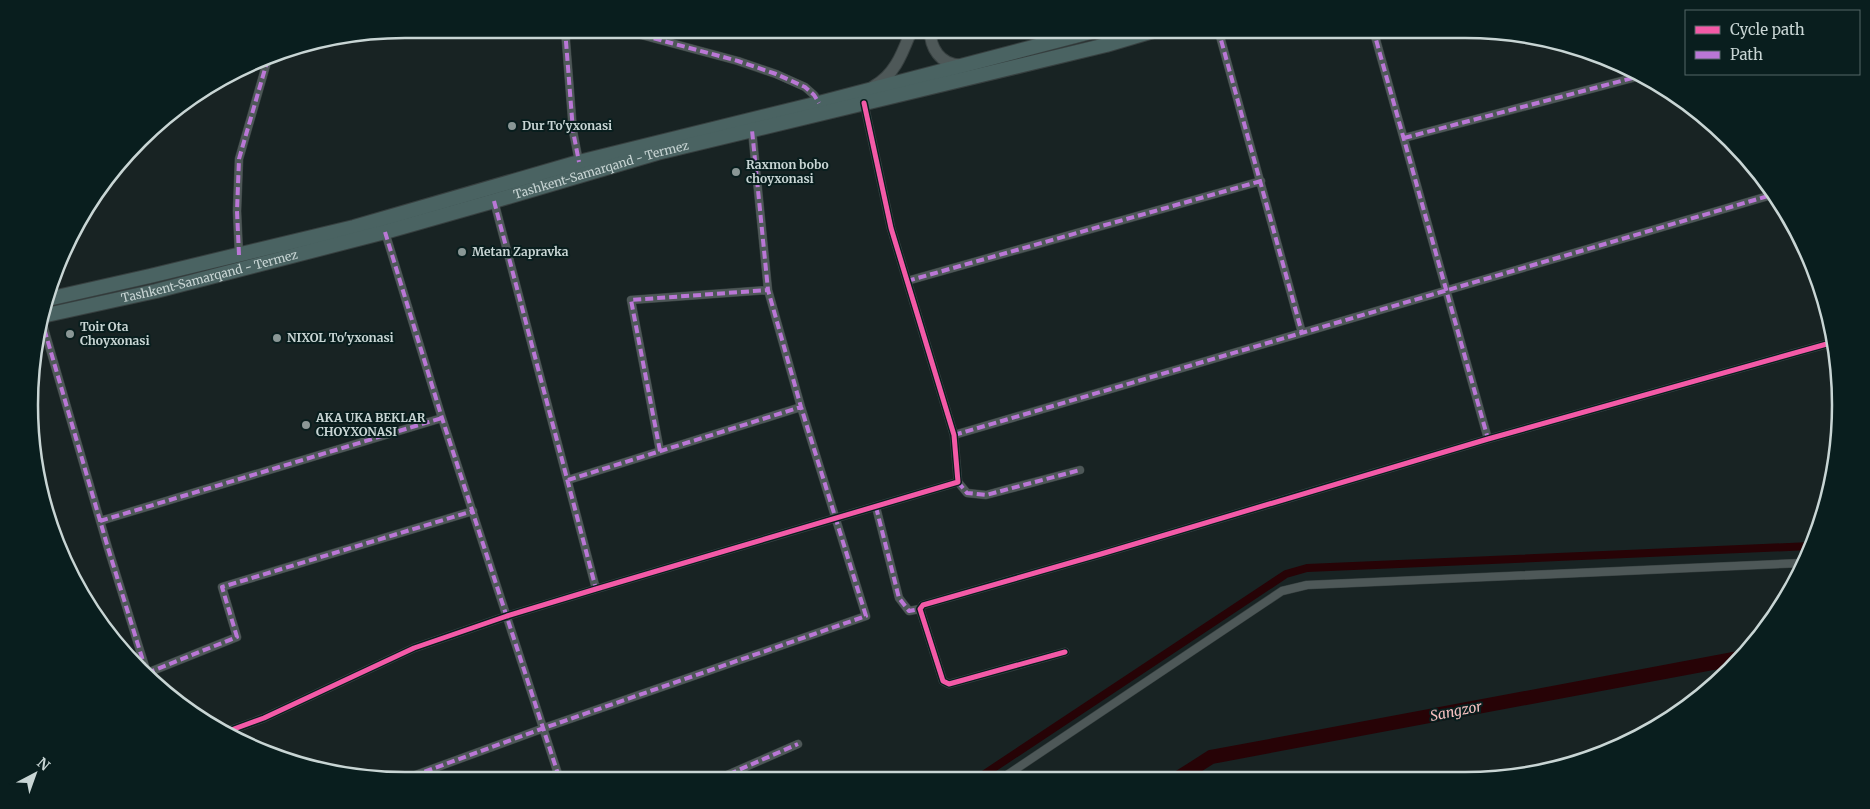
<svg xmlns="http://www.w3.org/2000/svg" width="1870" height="809" viewBox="0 0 1870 809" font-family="Merriweather,serif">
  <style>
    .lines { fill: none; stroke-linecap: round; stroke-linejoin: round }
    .canal { stroke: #270306; stroke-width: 8 }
    .river { stroke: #270306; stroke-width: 14 }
    .street-casing { stroke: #374040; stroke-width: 9 }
    .secondary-casing { stroke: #374040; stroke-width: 13 }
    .highway-casing { stroke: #374040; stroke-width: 16 }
    .street { stroke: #4e5858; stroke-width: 8 }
    .secondary { stroke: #4e5858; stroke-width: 11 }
    .highway { stroke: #4a6362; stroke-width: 14 }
    .quiet { stroke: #ba77d6; stroke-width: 4; stroke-dasharray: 8 4; stroke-linecap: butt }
    .cycleway-casing { stroke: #091e1e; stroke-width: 8 }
    .cycleway { stroke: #f35aa7; stroke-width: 5 }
    .poi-dot { fill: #8a9796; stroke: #091e1e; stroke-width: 2 }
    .labels { text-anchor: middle; stroke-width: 4; stroke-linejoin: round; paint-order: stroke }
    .poi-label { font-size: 12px; font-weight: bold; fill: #c8d5d4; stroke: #091e1e; text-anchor: start }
    .street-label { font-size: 12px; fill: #c8d5d4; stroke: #091e1e }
    .water-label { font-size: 14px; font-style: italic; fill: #f7c1c0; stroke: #091e1e }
    .rim { fill: none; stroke: #c8d5d4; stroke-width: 2.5 }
  </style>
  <rect width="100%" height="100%" fill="#182323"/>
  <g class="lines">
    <path class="canal" d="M977 779 1286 574 1307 568 1811 546"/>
    <path class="river" d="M1178 778 1211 757 1739 658"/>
    <defs>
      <path id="street" d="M565 29 573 131 579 162
        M619 29 738 61 776 74 805 87 814 95 819 103
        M1218 29 1302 333
        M1373 29 1488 439
        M1404 138 1644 75
        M494 201 596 589
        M385 232 442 418 560 780
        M239 255 237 211 239 159 269 55
        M907 281 1261 181
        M41 318 108 548 148 676
        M954 435 1775 194
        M660 451 631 300 768 290
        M568 480 801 407
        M958 482 967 493 986 495 1080 470
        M876 507 899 598 909 611 920 609
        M100 521 442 418
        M1065 652 949 684 943 681 920 609 923 605 1101 554 1488 439 1834 342
        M147 673 237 637 222 587 473 511
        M223 733 264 718 414 648 507 616 596 589 958 482 954 435 891 228 864 103
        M718 779 798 744
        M1001 779 1282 591 1307 585 1803 563
        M402 780 544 728 866 616 801 407 768 290 752 130"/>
      <path id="secondary" d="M930 29C930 48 940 64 960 65
        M874 86C896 74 903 51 912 29"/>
      <g id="highway">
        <path d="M48 299 150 276 354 227 579 162 819 103 1102 29"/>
        <path id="s1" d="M42 316 156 291 385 232 494 201 657 153 1106 45 1160 29"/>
      </g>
    </defs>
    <use href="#street" class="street-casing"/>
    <use href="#secondary" class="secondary-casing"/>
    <use href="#highway" class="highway-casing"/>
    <use href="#street" class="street"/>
    <use href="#secondary" class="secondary"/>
    <use href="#highway" class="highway"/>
    <path class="quiet" d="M565 29 573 131 579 162
      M619 29 738 61 776 74 805 87 814 95 819 103
      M1218 29 1302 333
      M1373 29 1488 439
      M1404 138 1644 75
      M494 201 596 589
      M385 232 442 418 560 780
      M239 255 237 211 239 159 269 55
      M907 281 1261 181
      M41 318 108 548 148 677
      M954 435 1775 194
      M660 451 631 300 768 290
      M568 480 801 407
      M958 482 967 493 986 495 1080 470
      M876 507 899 598 909 611 920 609
      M100 521 442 418
      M147 673 237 637 222 587 473 511
      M718 779 798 744
      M402 780 544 728 866 616 801 407 768 290 752 130"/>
    <defs>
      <path id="cycleway" d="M1065 652 949 684 943 681 920 609 923 605 1101 554 1488 439 1834 342
        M223 733 264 718 414 648 507 616 596 589 958 482 954 435 891 228 864 103"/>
    </defs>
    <use href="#cycleway" class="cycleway-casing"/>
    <use href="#cycleway" class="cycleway"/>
  </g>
  <g class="poi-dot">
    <circle cx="512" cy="126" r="5"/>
    <circle cx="736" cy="172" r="5"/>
    <circle cx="462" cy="252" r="5"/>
    <circle cx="70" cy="334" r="5"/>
    <circle cx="277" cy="338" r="5"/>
    <circle cx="306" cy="425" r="5"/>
  </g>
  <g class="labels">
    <g class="poi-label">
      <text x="522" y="130">Dur To'yxonasi</text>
      <text x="746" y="169">Raxmon bobo<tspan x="746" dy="14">choyxonasi</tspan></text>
      <text x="472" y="256">Metan Zapravka</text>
      <text x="80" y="331">Toir Ota<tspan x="80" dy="14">Choyxonasi</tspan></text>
      <text x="287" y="342">NIXOL To'yxonasi</text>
      <text x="316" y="422">AKA UKA BEKLAR<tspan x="316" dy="14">CHOYXONASI</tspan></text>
    </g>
    <g class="street-label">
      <text dy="4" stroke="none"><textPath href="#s1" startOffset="578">Tashkent-Samarqand - Termez</textPath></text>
      <text dy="4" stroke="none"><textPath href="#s1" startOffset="172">Tashkent-Samarqand - Termez</textPath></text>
    </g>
    <g class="water-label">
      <text transform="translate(1456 711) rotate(-11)" y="5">Sangzor</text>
    </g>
  </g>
  <path d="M0 0H1870V809H0ZM405 38H1465A367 367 0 0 1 1832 405V405A367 367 0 0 1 1465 772H405A367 367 0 0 1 38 405V405A367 367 0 0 1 405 38Z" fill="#091e1e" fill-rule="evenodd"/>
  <path class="rim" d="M405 38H1465A367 367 0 0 1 1832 405V405A367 367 0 0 1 1465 772H405A367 367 0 0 1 38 405V405A367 367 0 0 1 405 38Z"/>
  <rect x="1685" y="10" width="175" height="65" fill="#091e1e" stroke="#556767"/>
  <rect x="1695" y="26" width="25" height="8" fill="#f35aa7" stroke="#556767"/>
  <text x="1730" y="35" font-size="15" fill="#c8d5d4">Cycle path</text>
  <rect x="1695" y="51" width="25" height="8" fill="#ba77d6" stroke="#556767"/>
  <text x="1730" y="60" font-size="15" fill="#c8d5d4">Path</text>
  <g transform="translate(35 774) rotate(41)" stroke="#091e1e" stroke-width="4" paint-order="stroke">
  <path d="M0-4L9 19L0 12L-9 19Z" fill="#c8d5d4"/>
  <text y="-8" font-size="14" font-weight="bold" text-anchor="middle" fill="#c8d5d4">N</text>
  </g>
</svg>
